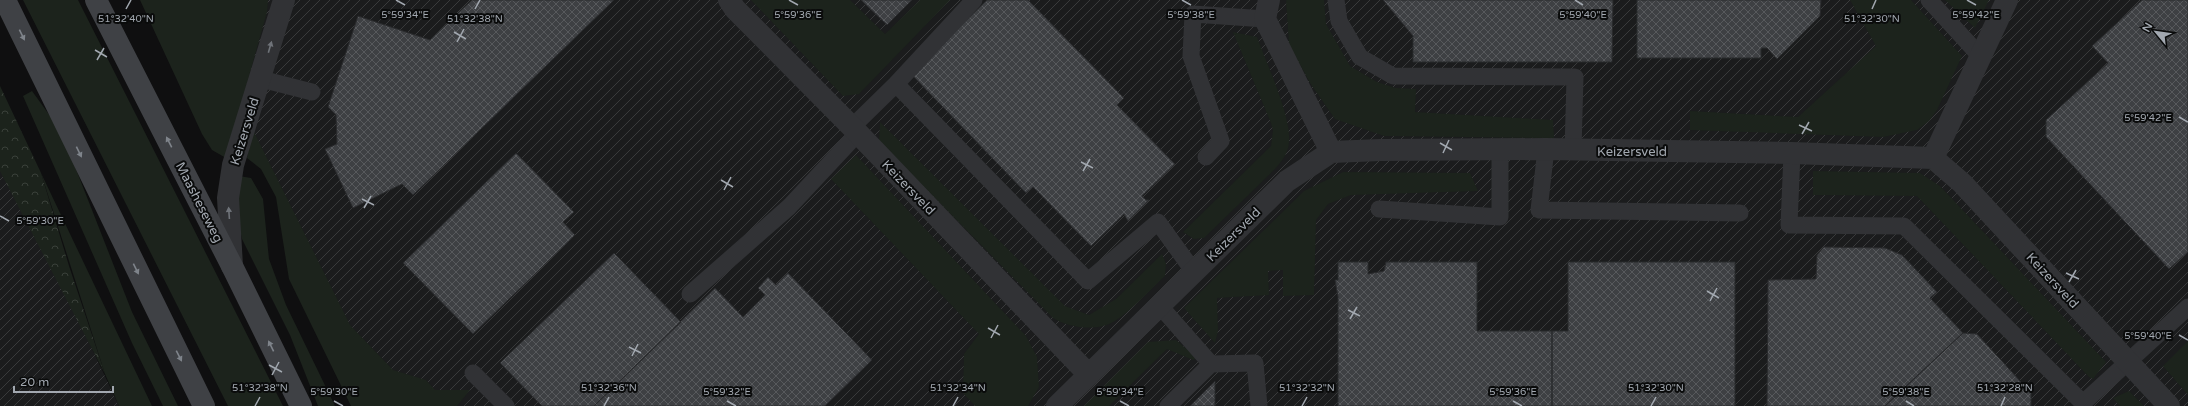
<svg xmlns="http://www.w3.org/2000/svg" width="2188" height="406" viewBox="0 0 2188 406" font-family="'Varela Round',sans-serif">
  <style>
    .industrial { fill: url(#industrial-furrows) }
    .grass { fill: #1c231c }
    .forest { fill: url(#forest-crowns) }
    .building { fill: url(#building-cross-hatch); stroke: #292a2c }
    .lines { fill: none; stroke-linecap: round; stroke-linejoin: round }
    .lane { stroke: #313235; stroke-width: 17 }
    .street { stroke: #313235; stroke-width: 22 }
    .secondary { stroke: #3f4145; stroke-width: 22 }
    .oneway { fill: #7f848b }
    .oneway2 { fill: #6f7379 }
    .ticks { fill: none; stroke: #a2a8b0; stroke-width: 1.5 }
    .labels { text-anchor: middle; stroke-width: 4; stroke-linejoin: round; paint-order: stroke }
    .street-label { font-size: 13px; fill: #a2a8b0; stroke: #0a0b0b }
    .ticks-label { font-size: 10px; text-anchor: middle; fill: #a2a8b0; stroke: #0a0b0b; stroke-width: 4; stroke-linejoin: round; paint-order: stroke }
  </style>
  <defs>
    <pattern id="industrial-furrows" width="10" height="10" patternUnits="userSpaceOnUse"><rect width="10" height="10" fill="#1b1c1d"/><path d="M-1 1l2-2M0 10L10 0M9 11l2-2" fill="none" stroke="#393a3b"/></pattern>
    <pattern id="forest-crowns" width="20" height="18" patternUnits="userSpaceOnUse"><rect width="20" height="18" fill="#1c231c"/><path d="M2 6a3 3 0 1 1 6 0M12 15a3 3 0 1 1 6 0" fill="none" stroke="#3a403a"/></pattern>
    <pattern id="building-cross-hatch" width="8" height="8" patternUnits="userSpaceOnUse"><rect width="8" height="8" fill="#3e4043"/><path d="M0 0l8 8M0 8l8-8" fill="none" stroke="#57595c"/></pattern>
  </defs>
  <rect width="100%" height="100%" fill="#0f0f10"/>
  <path class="industrial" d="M187 0H2188V406H376Z
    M0 154 119 406H0Z"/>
  <path class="grass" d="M23 0H78L283 406H228Z
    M140 0H268L267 12 226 158 212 150 202 134Z
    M751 0H850L885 34 920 0H950L859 94 843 96Z
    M1286 0H1324L1326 24 1350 66 1377 82 1396 88 1416 89 1415 112 1553 120 1554 138 1384 136 1335 119 1310 83 1289 44Z
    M1850 0H1911L1962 56 1937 110 1929 121 1917 130 1883 137 1690 130V111L1798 117 1876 46Z
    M1945 0H1989L1975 28Z
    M1233 32 1257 37C1266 62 1292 118 1289 142 1288 154 1282 161 1275 169L1204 238 1194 239 1183 232 1271 146 1273 130 1271 123Z
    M32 91 61 131 132 312 178 406H163L132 343 23 96Z
    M880 122 1065 306 1089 315 1116 299 1162 254 1166 264 1165 276C1149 291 1133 309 1115 321 1098 332 1069 328 1053 318L879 141Z
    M252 128 350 325 393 370 426 380 435 390H470L457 406H351L289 279 276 197 261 169 247 158Z
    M856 155 1026 336 1037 357 1039 387 1028 406H975L963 393 964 354 979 334 831 179Z
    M1813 171 1920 173 1940 186 2106 362 2093 379 2089 377 1917 196 1813 195Z
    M1343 172 1470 173 1478 191 1351 195 1328 204 1316 220 1314 295 1283 296V270L1268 271 1269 295 1217 298 1218 331 1215 343 1184 308 1304 191Z
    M41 173 152 406H119L105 374Z
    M239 176 251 178 263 199 269 259 286 305 335 406H318L290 335 242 239 236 211Z
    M1176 340 1197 358 1193 360 1167 349 1109 406H1084L1148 342Z
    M2188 341V395L2163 366Z
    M2129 391 2144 406H2120L2113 398Z"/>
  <path class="forest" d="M0 86 41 173 69 266 105 374 0 171Z"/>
  <path class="building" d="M472 0H614L413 195 402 184 353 208 325 149 337 144 336 115 328 107 358 16 430 40Z
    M861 0H912L887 25Z
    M987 0H1028L1124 98 1117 105 1175 164 1142 196 1146 200H1149L1128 221 1124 214 1091 246 1033 187 1026 193 911 74Z
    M1383 0H1613L1612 62H1413V36Z
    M1637 0H1821L1820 16 1777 59 1767 48H1761V58H1637Z
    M2142 0H2188V252L2169 269 2046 137V120L2108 63 2092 46Z
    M516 153 574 212 563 222 575 235 473 334 403 263Z
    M1824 247 1885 248 1902 255 1937 292 1930 298 1963 333 1885 406H1767L1768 280 1816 279 1817 255Z
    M614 253 681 322 594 406H542L500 363Z
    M1338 262H1368V274L1384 271 1386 262H1477V331H1552V406H1338V297L1335 280H1338Z
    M1568 262H1735V406H1552V331H1568Z
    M788 273 872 360 825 406H594L715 288 743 317 765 295 758 288 768 277 776 285Z
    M1963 333 1977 334 2031 393V406H1885Z
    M1215 381V406H1190Z"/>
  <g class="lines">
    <path class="lane" d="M1336 0 1339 21 1360 57 1393 76 1575 77 1573 151
      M1929 0 1981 57
      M261 79 312 92
      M896 84 1088 281 1158 222 1194 272
      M852 127 896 84 974 0
      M1546 149 1539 210 1740 213
      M1792 153 1789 225 1904 226 2083 403 2188 307
      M1206 157 1221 141 1191 56 1193 14 1265 19
      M1379 209 1500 217V151
      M690 294 789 207 858 133
      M1160 306 1211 364 1255 363 1259 406
      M473 373 506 406
      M1168 406 1211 364"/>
    <path class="street" d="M729 0 735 9 852 127 1089 375
      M1269 0 1265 19 1331 152
      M1933 158 2007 0
      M232 266 228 198 233 165 284 0
      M1057 406 1287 181 1331 152 1381 150 1546 149 1792 153 1933 158 1962 183 2169 406"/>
    <path class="secondary" d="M5 0 204 406
      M96 0 232 266 301 406"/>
  </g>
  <defs><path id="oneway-solid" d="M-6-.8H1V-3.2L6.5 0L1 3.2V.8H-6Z"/></defs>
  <g class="oneway">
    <use href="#oneway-solid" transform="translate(22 35) rotate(64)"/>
    <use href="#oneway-solid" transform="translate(169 142) rotate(-117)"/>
    <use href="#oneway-solid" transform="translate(79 152) rotate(64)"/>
    <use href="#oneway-solid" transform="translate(136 269) rotate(64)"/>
    <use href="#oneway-solid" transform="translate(271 346) rotate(-116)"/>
    <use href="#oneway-solid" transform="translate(179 356) rotate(63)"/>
  </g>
  <g class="oneway2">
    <use href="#oneway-solid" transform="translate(270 47) rotate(-74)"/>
    <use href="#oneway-solid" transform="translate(229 213) rotate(-94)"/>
  </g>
  <path class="ticks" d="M396 0 405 5M789 0 798 5M1182 0 1191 5M1575 0 1583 5M1967 0 1976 5M126 9 131 0M475 9 480 0M1872 9 1876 0M454 32 466 39M457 42 464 29M95 50 107 57M97 60 104 48M2179 117 2188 122M1799 125 1812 131M1802 134 1809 122M1440 143 1452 150M1443 153 1449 140M1081 162 1093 168M1083 171 1090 159M721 180 733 187M724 190 731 177M362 199 374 205M364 208 371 196M0 216 9 221M2066 273 2079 279M2069 282 2076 270M1707 291 1719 298M1710 301 1717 288M1348 310 1360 316M1350 319 1357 307M988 328 1000 335M2179 335 2188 340M991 338 998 325M629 347 641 353M632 356 638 344M269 365 282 372M272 375 279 362M334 401 343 406M727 401 736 406M1120 401 1129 406M1513 401 1522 406M1906 401 1914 406M255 406 260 397M604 406 609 397M953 406 958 397M1302 406 1307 397M1651 406 1656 397M2001 406 2005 397"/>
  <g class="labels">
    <g class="street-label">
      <text transform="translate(244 131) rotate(-73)" y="5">Keizersveld</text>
      <text x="1632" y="156">Keizersveld</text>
      <text transform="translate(909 187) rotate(46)" y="5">Keizersveld</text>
      <text transform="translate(200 202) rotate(63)" y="5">Maasheseweg</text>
      <text transform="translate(1233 234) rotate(-45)" y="5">Keizersveld</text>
      <text transform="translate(2053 280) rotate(47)" y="5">Keizersveld</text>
    </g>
  </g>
  <g class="ticks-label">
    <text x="405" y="18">5°59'34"E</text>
    <text x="1191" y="18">5°59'38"E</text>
    <text x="798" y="18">5°59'36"E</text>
    <text x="1583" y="18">5°59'40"E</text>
    <text x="1976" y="18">5°59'42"E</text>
    <text x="126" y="22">51°32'40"N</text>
    <text x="475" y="22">51°32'38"N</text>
    <text x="1872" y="22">51°32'30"N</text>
    <text x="2148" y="121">5°59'42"E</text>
    <text x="40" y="224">5°59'30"E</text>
    <text x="2148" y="339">5°59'40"E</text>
    <text x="260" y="391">51°32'38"N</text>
    <text x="609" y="391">51°32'36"N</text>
    <text x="958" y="391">51°32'34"N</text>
    <text x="1307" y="391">51°32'32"N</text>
    <text x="1656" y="391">51°32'30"N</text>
    <text x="2005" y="391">51°32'28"N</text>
    <text x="334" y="395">5°59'30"E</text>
    <text x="727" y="395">5°59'32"E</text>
    <text x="1120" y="395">5°59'34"E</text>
    <text x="1513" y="395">5°59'36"E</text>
    <text x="1906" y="395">5°59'38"E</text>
  </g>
  <g transform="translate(2156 32) rotate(299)" stroke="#0a0b0b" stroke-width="3" paint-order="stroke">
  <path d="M0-3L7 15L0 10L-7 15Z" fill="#a2a8b0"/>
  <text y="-6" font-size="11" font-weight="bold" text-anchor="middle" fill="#a2a8b0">N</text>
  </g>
  <path d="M14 386v6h99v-6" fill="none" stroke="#a2a8b0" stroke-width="2"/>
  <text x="20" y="386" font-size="12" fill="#a2a8b0" stroke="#0a0b0b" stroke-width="3" paint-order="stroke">20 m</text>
</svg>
